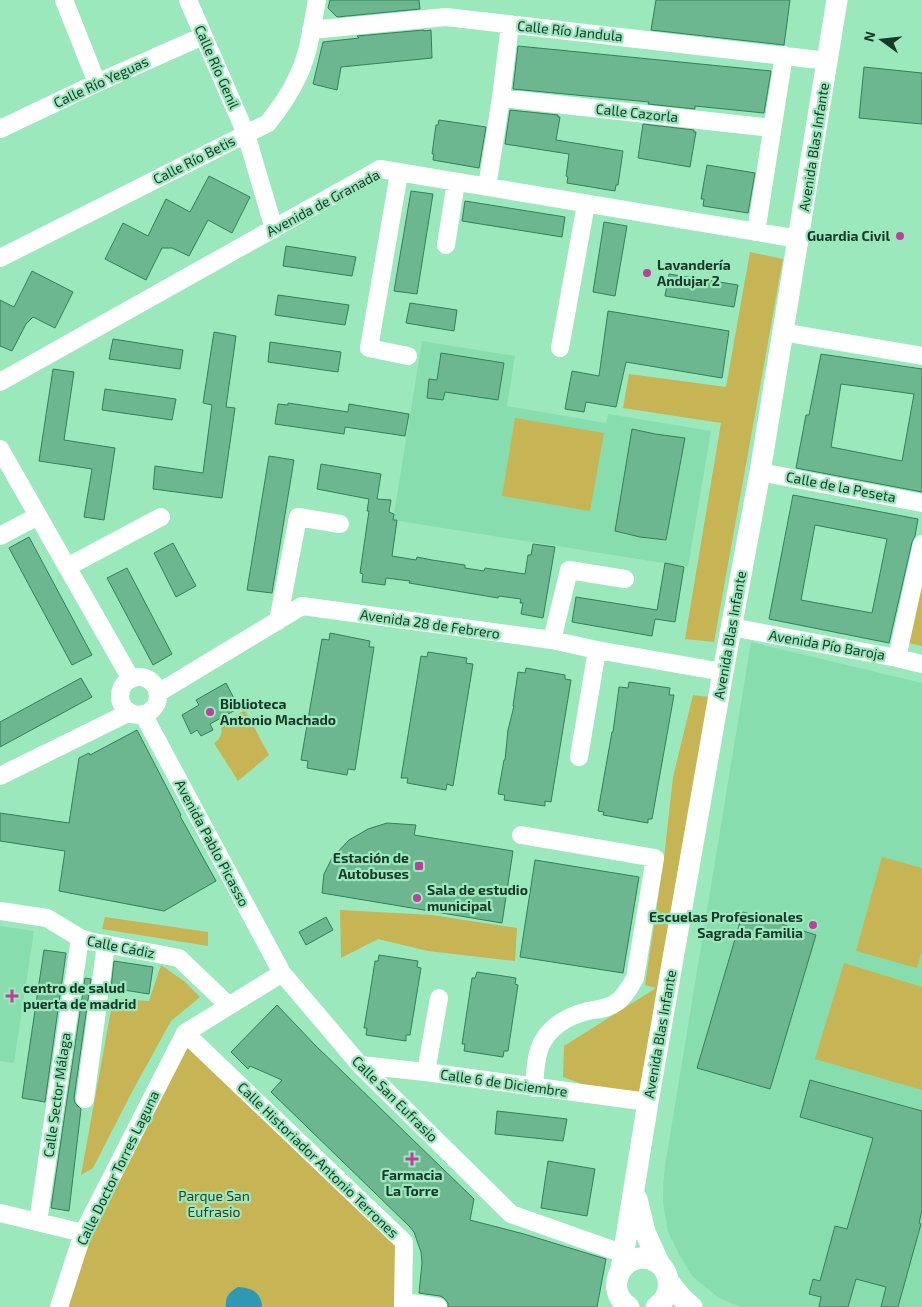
<svg xmlns="http://www.w3.org/2000/svg" width="922" height="1307" viewBox="0 0 922 1307" font-family="'Exo 2',sans-serif">
  <style>
    .built { fill: #88ddaf }
    .green { fill: #c6b455 }
    .water { fill: #2f99b5 }
    .building { fill: #6cb78f; stroke: #327f5a; fill-rule: evenodd }
    .lines { fill: none; stroke-linecap: round; stroke-linejoin: round }
    .minor { stroke: #fff; stroke-width: 18 }
    .major { stroke: #fff; stroke-width: 21 }
    .poi-dot { fill: #b8429a; stroke: #9be8bd; stroke-width: 2 }
    .labels { text-anchor: middle; stroke-width: 4.5; stroke-linejoin: round; paint-order: stroke }
    .street-label { font-size: 14px; fill: #183828; stroke: #9be8bd }
    .poi-label { font-size: 14px; font-weight: bold; fill: #183828; stroke: #9be8bd; text-anchor: start }
    .park-label { font-size: 14px; fill: #3e3921; stroke: #9be8bd }
  </style>
  <rect width="100%" height="100%" fill="#9be8bd"/>
  <path class="built" d="M422 341 515 356 507 406 606 423 608 414 711 431 688 567 393 520Z
    M751 642 922 683V1307H741L719 1298 692 1276 680 1256 668 1232 663 1203V1186L665 1166Z
    M0 926 34 931 14 1063 0 1061Z"/>
  <path class="green" d="M750 252 783 259 714 642 685 639 721 423 623 408 629 374 726 387Z
    M515 418 604 433 590 511 502 496Z
    M922 564V646L904 642Z
    M693 695 709 697 657 988 643 1095 585 1085 563 1077 564 1046 656 988 645 985 664 858 673 777Z
    M245 710 269 755 238 781 214 743C222 738 222 732 221 724Z
    M882 857 922 868V950L917 968 856 951Z
    M340 910 432 915 517 928 515 961 428 951 378 939 341 958Z
    M105 917 208 932V946L102 929Z
    M844 963 922 987V1090L815 1059Z
    M161 965 185 982 200 997 171 1021 133 1090 93 1168 81 1175 113 999 149 1001Z
    M185 1033 404 1242 403 1307H59L83 1233Z"/>
  <path class="water" d="M238 1287C252 1288 261 1292 262 1307H226C225 1297 229 1292 238 1287Z"/>
  <path class="building" d="M330 0H419L420 9 337 17 328 8Z
    M656 0H790L784 45 651 30Z
    M424 30V31L431 30 432 58 341 67 337 90 313 84 323 42 359 38 357 36Z
    M518 46 771 71 764 113 695 106V109L648 104 649 102 513 89Z
    M864 67 922 73V124L859 118Z
    M510 110 558 115V117H560L556 140 623 151 618 185H616L615 191 567 183 568 177 566 176 569 154 505 144Z
    M439 120 486 127 479 168 433 160 434 154H432L436 125H438Z
    M643 124 694 130V132H696L690 167 638 158Z
    M707 165 755 173 748 213 703 206 704 199H701Z
    M209 176 250 197 232 233 208 220 189 256 172 248H162L146 280 105 259 123 223 148 236 166 199 190 212Z
    M411 191 433 194 417 294 394 291Z
    M465 201 565 217 562 237 462 221Z
    M604 222 627 226 615 296 593 292Z
    M286 246 356 257 352 276 283 266Z
    M32 271 73 292 55 328 33 317 26 324 12 351 0 346V300L14 307Z
    M669 274 738 285 734 307 665 296Z
    M278 295 349 305 345 325 275 315Z
    M410 303 457 310 454 331 406 323Z
    M608 311 729 331 722 378 626 362 616 407 586 402 584 412 565 409 572 371 599 376Z
    M214 332 236 336 226 407 235 408 222 498 153 489 155 466 203 473 212 405 203 403Z
    M113 339 183 350 180 369 109 359Z
    M270 342 341 352 338 372 268 362Z
    M441 353 504 363 498 400 445 392 443 400 427 398 429 379 437 380Z
    M821 354 922 369V492L796 468 806 415H809ZM841 384 914 394 902 461 831 447Z
    M53 369 74 372 64 440 115 448 104 520 84 517 92 469 39 461Z
    M105 389 176 399 172 420 102 410Z
    M288 403 348 412 349 404 409 414 405 436 345 427 344 434 275 424 278 404 288 405Z
    M632 429 655 434 685 438 666 540 640 537 615 531Z
    M269 456 294 460 272 593 247 590Z
    M321 464 381 474 377 499 391 500 389 512 394 514 393 520H397L392 556 416 560 417 557 432 560 465 565V568L484 571 485 568 525 574 528 555H531L533 544 555 547 543 618 521 614 523 603H520L521 599 499 596 498 598 409 583 410 581 386 578 385 585 362 582 363 574 360 573 369 511H367L369 499 317 489Z
    M793 495 918 519 915 536 912 542 889 643 769 619ZM815 525 887 539 872 613 801 600Z
    M29 537 92 655 72 665 9 548Z
    M173 543 196 586 176 597 154 553Z
    M665 563 684 567 675 622 655 619 652 636 572 622 576 597 657 610Z
    M127 568 172 654 153 665 107 578Z
    M330 633 370 641 369 647H374L355 770 348 769 347 775 307 768 308 761 301 760 322 639 329 640Z
    M428 652 467 658 466 663 473 664 453 786 447 784 446 790 407 783 408 778H401L421 656 427 657Z
    M526 668 565 675V679L571 680 551 802 545 801V806L504 800 505 795 498 794 504 760H505L508 730 514 706H513L518 672 525 673Z
    M81 678 92 697 0 747V722Z
    M629 682 670 688 669 695H674L652 819H648V823L603 815 604 812 598 811 612 732H613L619 687 628 688Z
    M226 683 239 708 210 724 213 730 201 736 197 730 191 734 182 715 199 705 196 700Z
    M137 730 181 815 180 816 216 881 164 911 59 891 65 851 0 841V813L69 823 79 758 89 753 90 755Z
    M387 823 416 825 414 835 513 851 502 923 322 893 324 874 332 858 349 840 368 829Z
    M535 860 639 877 623 973 520 957Z
    M743 912 816 935 770 1089 697 1068Z
    M326 917 333 930 306 945 299 932Z
    M44 950 66 953 45 1102 22 1098Z
    M379 955 418 961 417 967 421 968 410 1035H406V1041L366 1035 367 1028H364L370 993 375 961H378Z
    M114 961 153 967 149 994 111 988Z
    M477 972 516 978 515 984 518 985 508 1051H504L503 1057 464 1051 465 1044H462L472 978H475Z
    M85 978 91 979 74 1098 75 1103 81 1109 69 1211 51 1208Z
    M277 1005 315 1045 474 1199 470 1220 524 1234 606 1259 597 1307H448V1303L444 1298 440 1296 419 1293 422 1263 421 1252 414 1232 409 1226 271 1092 282 1080 250 1066 248 1069 231 1052Z
    M810 1080 922 1111V1210L919 1223 921 1224 898 1307H881L886 1287 856 1279 848 1307H819L821 1297 809 1294 813 1279 820 1281 835 1226 847 1229 873 1138 800 1117Z
    M497 1111 567 1119 563 1141 495 1134Z
    M548 1161 595 1169 587 1216 541 1208Z"/>
  <g class="lines">
    <path class="minor" d="M64 0 97 83
      M188 0 246 134 274 229
      M311 30 446 17 828 61
      M501 98 772 128
      M0 129 97 83 203 36
      M399 173 369 348 408 356
      M487 187 501 98 510 24
      M756 232 784 55
      M446 245 456 182
      M0 258 268 123C279 109 289 95 296 80 309 56 312 26 317 0
      M782 332 922 356
      M560 348 586 204
      M0 382 380 169 799 239
      M0 449 131 679
      M760 472 922 503
      M0 536 38 516
      M67 567 161 517
      M278 621 298 517 340 524
      M731 627 897 658 922 664
      M552 640 569 570 625 579
      M897 658 922 544
      M120 696a19 19 0 1 1 38 0a19 19 0 1 1-38 0Z
      M158 693 302 606 552 640 597 650 723 672
      M143 714 282 973 360 1065 511 1214 624 1254
      M579 757 597 650
      M0 776 130 712
      M521 835 655 858 635 978C630 987 625 996 617 1002 608 1009 598 1009 588 1011 567 1016 546 1028 539 1050 535 1062 535 1075 534 1088
      M0 911 47 918 80 938 89 941 179 958 229 1006
      M185 1033 404 1242 403 1307
      M185 1033 282 973
      M360 1065 426 1072 648 1102
      M426 1072 439 998
      M85 1099 106 944
      M0 1213 83 1233
      M38 1222 80 938
      M404 1302 438 1307
      M59 1307 83 1233 185 1033"/>
    <path class="major" d="M637 1199 645 1232 660 1265
      M621 1269 648 1102 723 672 760 472 837 0
      M669 1282 682 1298 692 1307
      M629 1307C598 1285 631 1242 659 1264 664 1268 667 1274 668 1280 670 1291 665 1301 656 1307"/>
  </g>
  <g class="poi-dot">
    <circle cx="900" cy="236" r="5"/>
    <circle cx="647" cy="273" r="5"/>
    <circle cx="210" cy="712" r="5"/>
    <rect x="414" y="861" width="10" height="10" rx="2.5"/>
    <circle cx="417" cy="898" r="5"/>
    <circle cx="813" cy="925" r="5"/>
    <path d="M9.5 988.5h5v5h5v5h-5v5h-5v-5h-5v-5h5z"/>
    <path d="M409.5 1151.5h5v5h5v5h-5v5h-5v-5h-5v-5h5z"/>
  </g>
  <g class="labels">
    <g class="street-label">
      <text transform="translate(570 31) rotate(6)" y="5">Calle Río Jandula</text>
      <text transform="translate(217 67) rotate(66)" y="5">Calle Río Genil</text>
      <text transform="translate(101 82) rotate(-25)" y="5">Calle Río Yeguas</text>
      <text transform="translate(637 113) rotate(6)" y="5">Calle Cazorla</text>
      <text transform="translate(814 147) rotate(-81)" y="5">Avenida Blas Infante</text>
      <text transform="translate(194 160) rotate(-27)" y="5">Calle Río Betis</text>
      <text transform="translate(323 203) rotate(-28)" y="5">Avenida de Granada</text>
      <text transform="translate(841 487) rotate(11)" y="5">Calle de la Peseta</text>
      <text transform="translate(430 624) rotate(8)" y="5">Avenida 28 de Febrero</text>
      <text transform="translate(730 635) rotate(-80)" y="5">Avenida Blas Infante</text>
      <text transform="translate(827 645) rotate(10)" y="5">Avenida Pío Baroja</text>
      <text transform="translate(212 843) rotate(62)" y="5">Avenida Pablo Picasso</text>
      <text transform="translate(121 947) rotate(11)" y="5">Calle Cádiz</text>
      <text transform="translate(660 1034) rotate(-80)" y="5">Avenida Blas Infante</text>
      <text transform="translate(504 1083) rotate(8)" y="5">Calle 6 de Diciembre</text>
      <text transform="translate(57 1095) rotate(-82)" y="5">Calle Sector Málaga</text>
      <text transform="translate(395 1099) rotate(45)" y="5">Calle San Eufrasio</text>
      <text transform="translate(318 1160) rotate(44)" y="5">Calle Historiador Antonio Terrones</text>
      <text transform="translate(118 1168) rotate(-64)" y="5">Calle Doctor Torres Laguna</text>
    </g>
    <g class="poi-label">
      <text x="890" y="241" text-anchor="end">Guardia Civil</text>
      <text x="657" y="270">Lavandería<tspan x="657" dy="16">Andujar 2</tspan></text>
      <text x="220" y="709">Biblioteca<tspan x="220" dy="16">Antonio Machado</tspan></text>
      <text x="409" y="863" text-anchor="end">Estación de<tspan x="409" dy="16">Autobuses</tspan></text>
      <text x="427" y="895">Sala de estudio<tspan x="427" dy="16">municipal</tspan></text>
      <text x="803" y="922" text-anchor="end">Escuelas Profesionales<tspan x="803" dy="16">Sagrada Familia</tspan></text>
      <text x="23" y="993">centro de salud<tspan x="23" dy="16">puerta de madrid</tspan></text>
      <text x="412" y="1180" text-anchor="middle">Farmacia<tspan x="412" dy="16">La Torre</tspan></text>
    </g>
    <g class="park-label">
      <text x="214" y="1201">Parque San<tspan x="214" dy="16">Eufrasio</tspan></text>
    </g>
  </g>
  <g transform="translate(882 40) rotate(285)" stroke="#9be8bd" stroke-width="4" paint-order="stroke">
  <path d="M0-4L9 19L0 12L-9 19Z" fill="#183828"/>
  <text y="-8" font-size="14" font-weight="bold" text-anchor="middle" fill="#183828">N</text>
  </g>
</svg>
